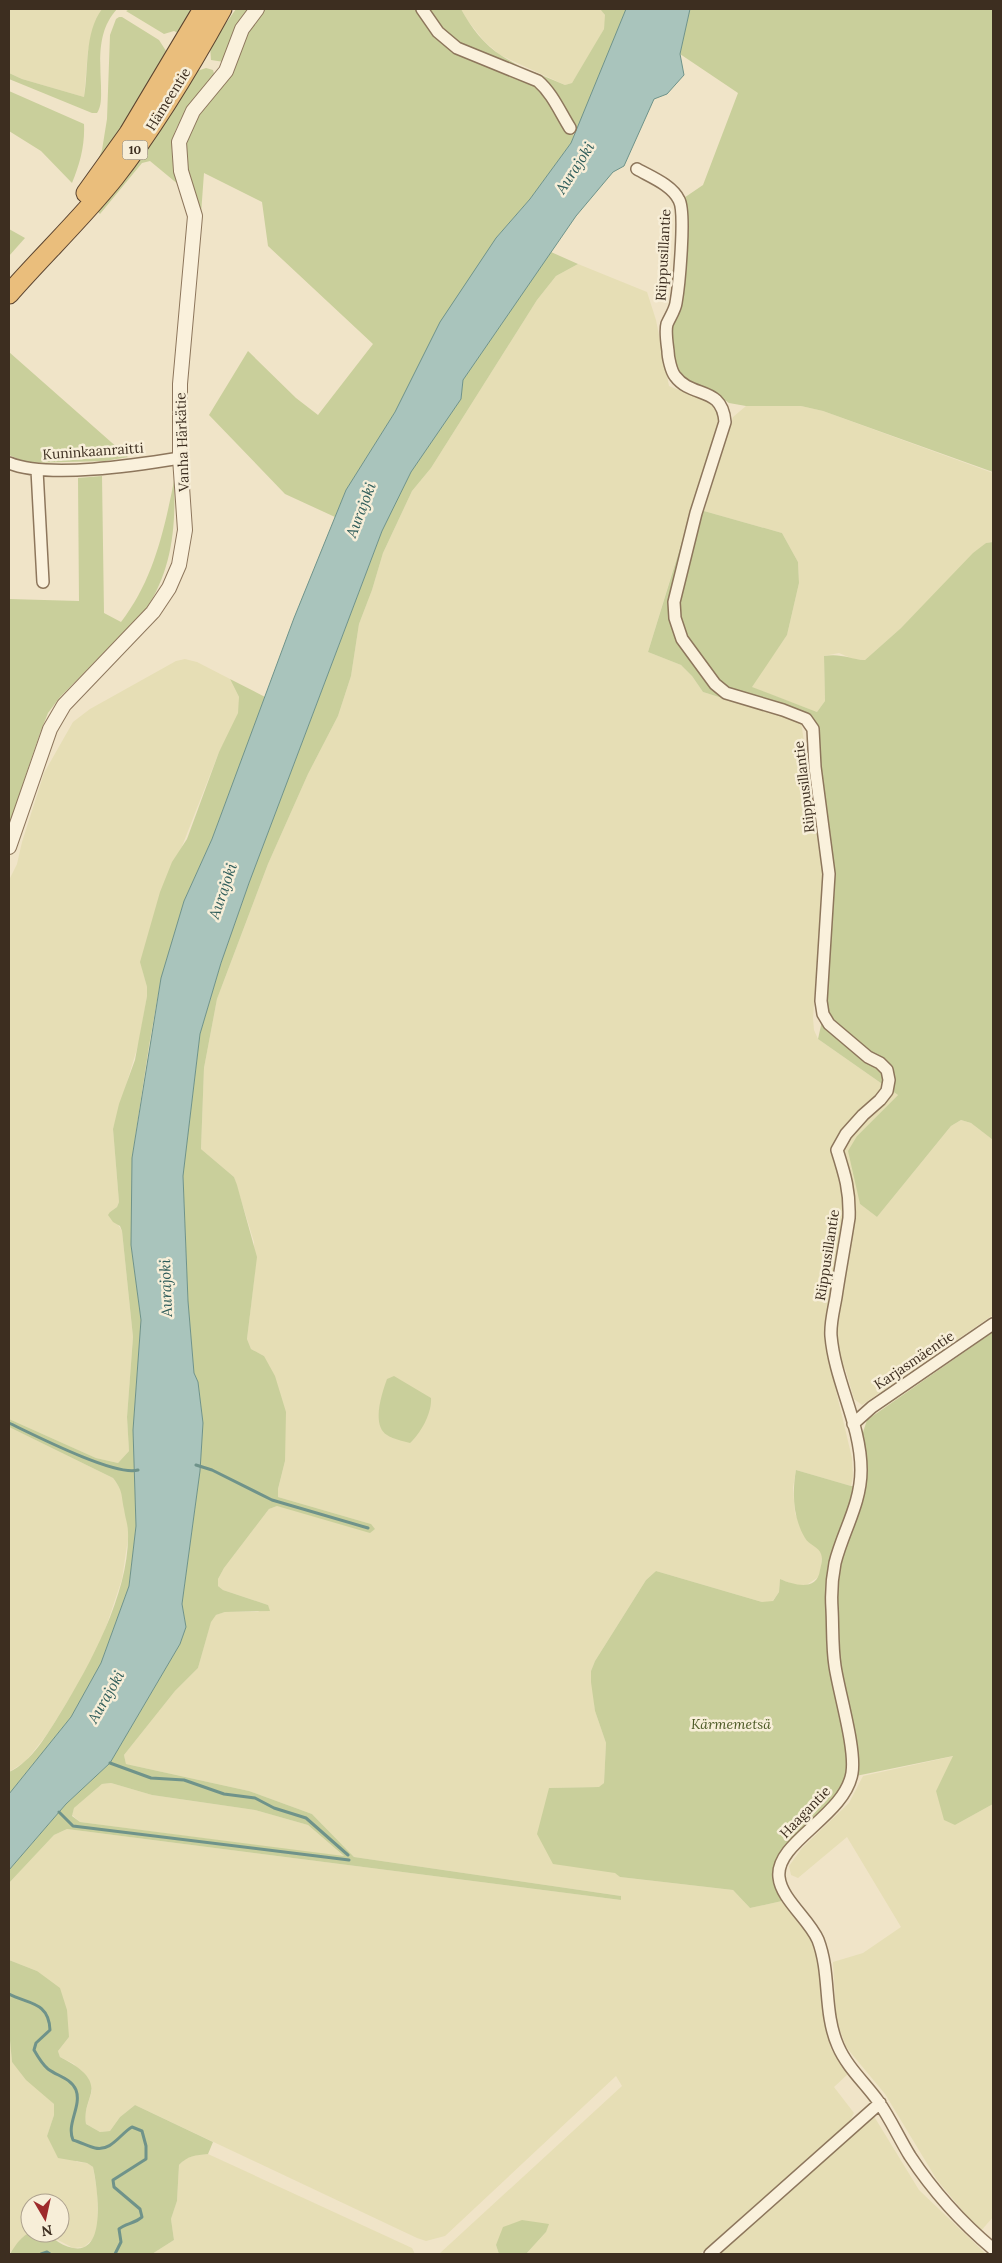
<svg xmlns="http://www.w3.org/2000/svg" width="1002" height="2263" viewBox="0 0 1002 2263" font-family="Lora,serif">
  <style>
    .farmland { fill: #e6deb5 }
    .green { fill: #c9cf9b; fill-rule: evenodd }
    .water { fill: #a9c4bc; stroke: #6f938a }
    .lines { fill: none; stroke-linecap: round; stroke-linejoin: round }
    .stream { stroke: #6f938a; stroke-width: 3 }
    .minor-casing { stroke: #8d765c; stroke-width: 14 }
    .tertiary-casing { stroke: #8d765c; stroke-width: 16 }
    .trunk-casing { stroke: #5b4430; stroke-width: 21 }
    .minor { stroke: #faf1dc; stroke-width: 11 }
    .tertiary { stroke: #faf1dc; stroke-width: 14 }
    .trunk { stroke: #eabe7c; stroke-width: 19 }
    .labels { text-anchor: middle; stroke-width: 5; stroke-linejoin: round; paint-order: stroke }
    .shield { fill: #f7eed8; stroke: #756857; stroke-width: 1 }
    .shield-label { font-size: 12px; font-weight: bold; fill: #3d2e20 }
    .street-label { font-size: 14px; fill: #3d2e20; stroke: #f7eed8 }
    .park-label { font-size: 14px; font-style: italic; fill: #4d5a26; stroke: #f7eed8 }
    .water-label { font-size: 15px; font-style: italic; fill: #2f5d5a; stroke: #f7eed8 }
  </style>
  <rect width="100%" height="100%" fill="#f0e4c8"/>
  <path class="farmland" d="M9 9H102L88 50 84 97 22 79 9 73Z
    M461 9H600L605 15V22L604 29 592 52 572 83 565 85 500 55 484 41 468 21Z
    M578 264 647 292 656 320 669 386 711 403 719 414 718 422 648 652 681 665 692 676 703 692 801 722 821 852 823 876 813 1018 814 1030 818 1039 898 1095 857 1136 860 1204 877 1217 951 1126 961 1120 971 1123 993 1140V1315L862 1405 854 1399 845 1368 833 1378 852 1458 853 1476 851 1486 796 1470 793 1488 795 1513 806 1539 820 1550 822 1556 820 1576 805 1586H797L780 1579 779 1592 772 1602H762L656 1571 646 1580 595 1661 591 1671 595 1711 606 1743 604 1783 600 1787 549 1788 620 1877 733 1890 750 1908 782 1901 793 1912 812 1939 818 1957 821 1991 831 2049 848 2074 834 2087 854 2113 850 2121 700 2254H526L546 2232 496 2245 499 2254H439L622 2086 616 2076 445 2236 426 2241 417 2238 135 2105 120 2117 110 2131 100 2132 86 2124 85 2114 92 2090 74 2064 60 2057 58 2051 69 2037 37 1971 9 1960V1883L54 1835 67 1829 621 1900V1896L354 1857 312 1814 249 1791 126 1764 124 1755 175 1691 198 1668 211 1621 216 1615 225 1612H258L268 1605 223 1590 218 1586V1579L224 1568 269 1509 277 1506 371 1524 278 1497V1489L285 1461 264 1356 251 1349 247 1339 255 1272 254 1242 234 1177 201 1149 204 1068 217 999 268 864 308 774 338 716 351 676 359 624 372 590 383 553 412 491 431 468 537 300 556 276Z
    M762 405 801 406 823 411 993 473V542L986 543 901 628 865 660 853 659 839 653 824 656 825 701 817 712 751 687 787 635 799 583 798 562 782 533 704 511 733 417 746 406Z
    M185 659 197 662 230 679 239 697 240 705 236 721 219 752 181 849 142 968 147 987V996L139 1042 113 1129 119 1202 117 1207 110 1212 122 1231 133 1337 127 1417 129 1451 118 1463 96 1458 9 1419V880L17 864 22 842 44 773 73 722 90 709 176 661Z
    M9 1427 113 1478 122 1491 129 1532 122 1579 101 1642 85 1673 48 1733 26 1761 9 1772Z
    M954 1756 936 1791 955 1825 993 1804V2217L980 2232 937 2180 885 2094 846 2047 836 2019 833 1962 863 1953 901 1927 847 1837 798 1878 791 1875 789 1866 802 1848 849 1803 863 1776Z
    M111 1783 152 1795 255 1810 308 1825 345 1857 80 1822 72 1815 74 1808 102 1784Z
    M9 2030 12 2062 54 2104V2115L47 2136 77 2162 87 2163 93 2167 97 2191 98 2224 94 2238 84 2247 73 2248 45 2233H60V2203H30V2232L22 2238 9 2254Z
    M872 2113 919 2190 986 2254H715Z
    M208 2154 412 2248 415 2254H152L174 2240 171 2219 177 2201 179 2165 185 2159 195 2155Z"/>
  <path class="green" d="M102 9H117C97 31 100 59 101 86 101 95 102 106 97 113H92L9 79V73L22 79 84 97C89 69 84 33 102 9Z
    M130 9H194L180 34 174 31 164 34 126 11Z
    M236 9H249L224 62 211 60 210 46Z
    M265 9H461C471 27 484 45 502 56 515 64 526 69 536 81 551 97 557 121 574 135L571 143 530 199 496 238 395 412 346 490 335 517 285 494 209 415 248 351 296 398 318 415 373 344 268 246 262 202 204 173 201 214 188 175 185 136 253 24Z
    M600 9H626L577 129 572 125 546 83 534 72 565 85 572 83 604 29 605 15Z
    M690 9H993V472L823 411 801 406H746L729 403 716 394 692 384 677 373 672 352 671 332 678 202 703 185 738 93 680 54Z
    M119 17H122L159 40 168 54 95 168 102 150 107 119 110 35 116 19Z
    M206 68 213 70 215 77C200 96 173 121 172 146 171 159 176 172 179 185L150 161 142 163 100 214 96 210 194 72Z
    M9 91 84 124C85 145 80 164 72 183L41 151 9 131Z
    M9 229 25 238 9 256Z
    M551 252 578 264 556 276 537 300 431 468 412 491 383 553 372 590 359 624 351 676 338 716 308 774 268 864 217 999 204 1068 201 1149 234 1177 237 1185 257 1257 247 1339 251 1349 264 1356 275 1376 286 1412 285 1461 278 1489V1497L371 1524 375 1529 370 1533 277 1506 269 1509 224 1568 218 1579V1586L223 1590 268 1605 270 1611 225 1612 216 1615 211 1622 198 1668 175 1691 124 1755 126 1764 249 1791 312 1814 354 1857 621 1896V1900L67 1829 54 1835 9 1883V1870L66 1804 110 1763 180 1644 186 1627 182 1604 200 1471 203 1423 198 1382 194 1373 188 1301 183 1175 200 1034 221 963 249 883 382 531 411 472 461 399 463 380ZM111 1783 152 1795 255 1810 308 1825 344 1856 80 1822 72 1816 74 1808 102 1784Z
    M9 352 128 457 105 461 28 463 9 455Z
    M102 476 104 613 121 622C153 581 164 531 174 481 176 527 172 570 146 609 139 620 128 628 119 637 99 657 80 677 60 697L48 713 40 733 9 825V599L79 601 78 478Z
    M704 511 782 533 798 562 799 583 787 635 752 687 817 712 825 701 824 656C841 653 849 659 865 660L901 628 973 553 986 543 993 542V1140L971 1123 961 1120 951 1126 877 1217 860 1204 848 1151 857 1136 898 1095 818 1039 826 1003 834 873 816 727 703 692 692 676 681 665 648 652 688 522Z
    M230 679 265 697 212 839 184 901 161 978 149 1046 132 1158 131 1245 141 1320 133 1430 136 1526 129 1586 101 1663 71 1717 9 1794V1772C32 1762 48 1733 61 1712 91 1663 130 1591 128 1532 128 1525 125 1517 124 1509 121 1494 123 1491 113 1478L9 1427V1419L96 1458 118 1463 129 1451 127 1417 133 1337 122 1231 120 1226 113 1222 108 1215 110 1212 117 1207 119 1202 113 1129 119 1104 135 1060 147 996V987L140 962 160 892 172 862 187 839 219 752 238 713 239 697Z
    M993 1332V1804L955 1825 944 1820 936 1791 953 1756 846 1778 842 1788 828 1806 786 1847 774 1881 782 1901 750 1908 733 1890 620 1877 615 1873 553 1864 537 1834 549 1788 599 1787 604 1783 606 1743 595 1711 591 1682V1671L595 1661 646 1580 656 1571 762 1602 773 1601 779 1592 780 1579C794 1585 817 1592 820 1570 821 1565 823 1559 821 1554 819 1547 809 1545 805 1538 793 1518 792 1493 796 1470L851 1486 865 1487 866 1470 862 1435 867 1420Z
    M394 1376 431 1398C432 1413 421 1433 410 1443 403 1441 393 1439 387 1435 371 1425 382 1393 387 1379Z
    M9 1960 37 1971 60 1988 67 2010 69 2037 58 2051 60 2057C73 2064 95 2075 91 2093 88 2104 84 2112 86 2124L100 2132 110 2131 120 2117 135 2105 213 2142 208 2154C196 2155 187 2156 179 2165L177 2201 171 2219 174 2240 152 2254H10C14 2247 23 2234 30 2233 51 2231 56 2245 73 2248 108 2255 97 2185 93 2167L87 2163 58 2158 47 2136 54 2115V2104L26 2080 12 2062 9 2030Z
    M522 2220 549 2224 546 2232 526 2254H499L496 2245 503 2227Z"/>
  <path class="water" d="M626 9H690L680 54 684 75 667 94 654 99 624 166 613 172 576 216 463 380 461 399 411 472 382 531 249 883 221 963 200 1034 183 1176 188 1301 194 1373 198 1382 203 1423 200 1471 182 1604 186 1627 180 1644 110 1763 66 1804 9 1870V1794L71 1717 101 1663 129 1586 136 1526 133 1430 141 1320 131 1245 132 1158 161 978 184 901 212 839 294 618 346 490 395 412 440 322 496 238 530 199 571 143Z"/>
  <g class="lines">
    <path class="stream" d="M9 1423C32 1434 116 1477 138 1470
      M196 1465 212 1470 272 1500 368 1528
      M110 1763 151 1778 184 1780 224 1794 255 1798 274 1808 306 1818 348 1855
      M59 1812 73 1826 349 1860
      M9 1994C27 2004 49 2001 50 2030L36 2043 34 2050C38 2057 42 2064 48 2069 57 2076 71 2078 76 2090 82 2106 66 2124 73 2140 80 2142 90 2147 95 2148 111 2152 121 2133 132 2127L142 2131 146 2146V2159L113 2180 114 2187 140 2209 142 2217C134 2224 126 2223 119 2229L121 2242 115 2254
      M41 2254 47 2252 50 2254"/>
    <defs>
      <path id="minor" d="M422 9 438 32 457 48 538 81C552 93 560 112 570 128
        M637 169C651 177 672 185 679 200 686 212 679 286 676 303 675 310 670 317 667 324 665 331 667 343 668 351 668 357 671 371 675 376 692 399 722 385 725 422L696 513 674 602 675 618 682 639 715 684 726 693 783 710 806 719 813 729 815 767 829 874 821 1001 823 1014 829 1024 868 1057 880 1063 887 1070 889 1080 887 1091 880 1100 863 1115 846 1134 837 1150C845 1175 850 1191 849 1218 845 1244 840 1270 836 1297 834 1309 830 1323 831 1336 835 1382 861 1424 861 1470 861 1504 843 1531 835 1563 832 1578 831 1594 832 1609 833 1627 832 1647 835 1666 839 1693 856 1748 852 1773 845 1816 775 1842 779 1877 781 1899 809 1919 818 1940 831 1974 823 2012 838 2046 847 2067 865 2083 878 2101 890 2118 899 2138 910 2156 933 2191 961 2222 993 2249
        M9 463C48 479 137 465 180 458
        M37 470 43 582
        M853 1424 872 1407 993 1324
        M710 2254 880 2103"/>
      <path id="tertiary" d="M9 847 50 729 64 705 153 612 169 588 179 565 185 530 180 458V384L195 216 181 171 179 142 193 111 226 71 242 29 257 9"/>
      <path id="trunk" d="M86 193 129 133 203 9
        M9 294C43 255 81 219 114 178 155 126 190 67 222 9"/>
    </defs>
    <use href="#minor" class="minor-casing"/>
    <use href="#tertiary" class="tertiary-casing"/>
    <use href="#trunk" class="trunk-casing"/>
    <use href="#minor" class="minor"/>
    <use href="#tertiary" class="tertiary"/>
    <use href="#trunk" class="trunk"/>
  </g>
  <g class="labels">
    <rect class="shield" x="122.5" y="140.5" width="25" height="19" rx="4"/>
    <g class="shield-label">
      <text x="135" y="154">10</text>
    </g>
    <g class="street-label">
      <text transform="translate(168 99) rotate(-58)" y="5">Hämeentie</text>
      <text transform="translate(663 255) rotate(-87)" y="5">Riippusillantie</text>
      <text transform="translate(182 442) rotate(-92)" y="5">Vanha Härkätie</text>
      <text transform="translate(93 451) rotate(-4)" y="5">Kuninkaanraitti</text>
      <text transform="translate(804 787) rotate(-97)" y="5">Riippusillantie</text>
      <text transform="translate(827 1255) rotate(-81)" y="5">Riippusillantie</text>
      <text transform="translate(914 1360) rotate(-34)" y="5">Karjasmäentie</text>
      <text transform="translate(805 1812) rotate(-46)" y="5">Haagantie</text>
    </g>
    <g class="park-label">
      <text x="731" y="1729">Kärmemetsä</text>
    </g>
    <g class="water-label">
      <text transform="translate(575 168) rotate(-57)" y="5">Aurajoki</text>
      <text transform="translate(361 510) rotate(-69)" y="5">Aurajoki</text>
      <text transform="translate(223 891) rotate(-71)" y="5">Aurajoki</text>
      <text transform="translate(166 1288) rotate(-92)" y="5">Aurajoki</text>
      <text transform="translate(106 1697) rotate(-60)" y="5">Aurajoki</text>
    </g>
  </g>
  <rect width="1002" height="2263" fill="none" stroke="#3d2e20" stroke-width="20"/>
  <g transform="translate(45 2218) rotate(171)"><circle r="24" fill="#f7eed8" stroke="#ada18e"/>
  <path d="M0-4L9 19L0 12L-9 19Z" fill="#9e2a2b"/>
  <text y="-8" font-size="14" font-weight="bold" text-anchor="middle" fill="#3d2e20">N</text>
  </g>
</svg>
